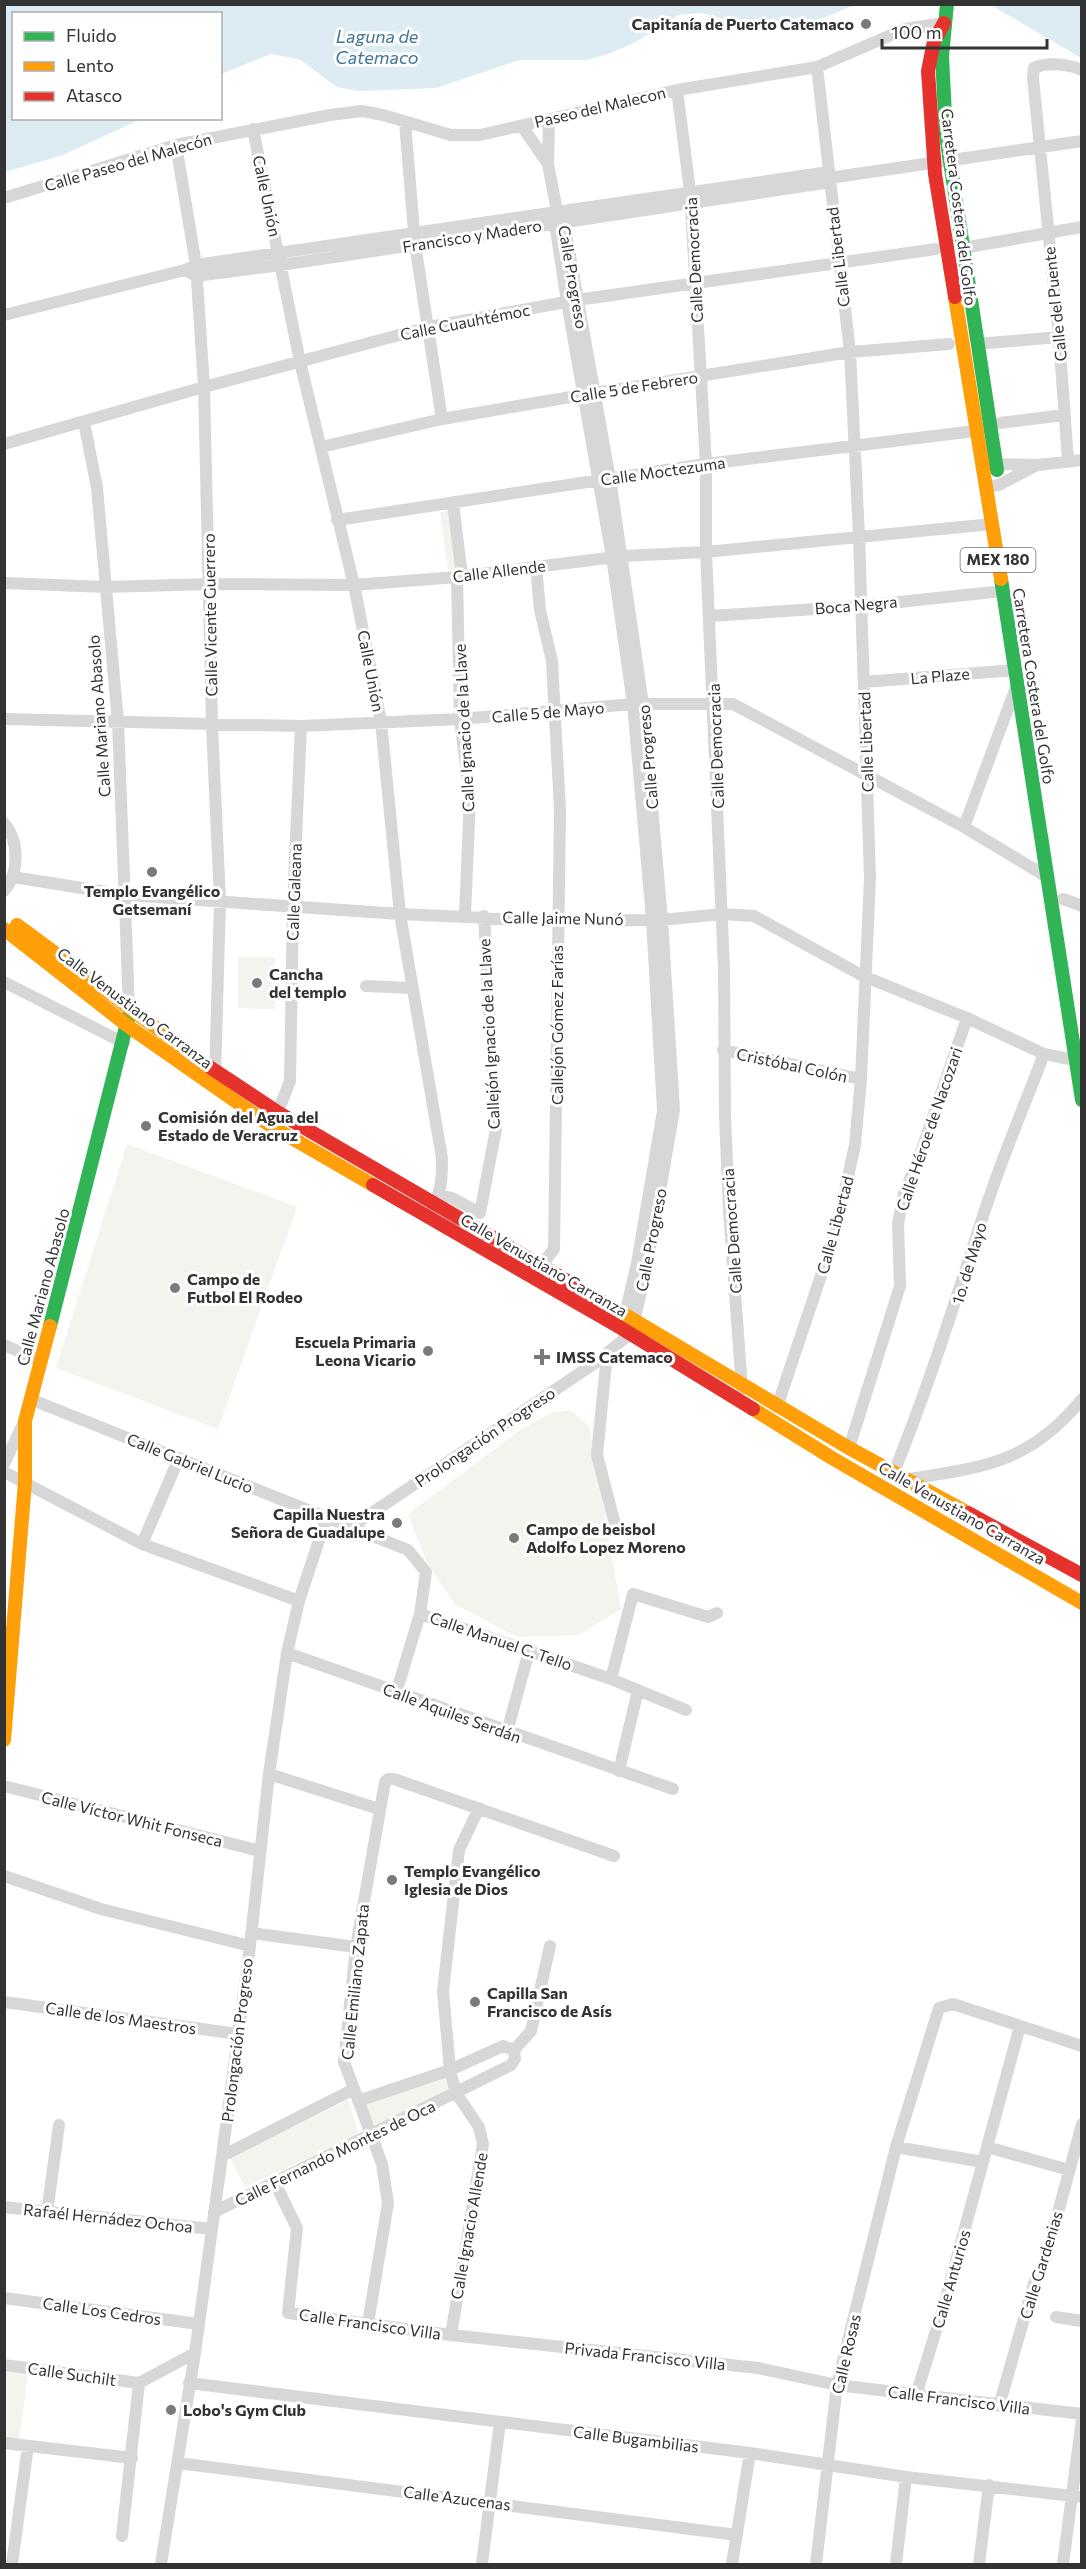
<svg xmlns="http://www.w3.org/2000/svg" width="1086" height="2569" viewBox="0 0 1086 2569" font-family="Commissioner,sans-serif">
  <style>
    .green { fill: #f1f5ed }
    .water { fill: #ddebf3 }
    .lines { fill: none; stroke-linecap: round; stroke-linejoin: round }
    .street { stroke: #d7d7d7; stroke-width: 12 }
    .fast { stroke: #30b455; stroke-width: 14 }
    .slow { stroke: #ff9f0a; stroke-width: 14 }
    .jam { stroke: #e5322d; stroke-width: 14 }
    .poi-dot { fill: #7a7a7a; stroke: #fff; stroke-width: 2 }
    .labels { text-anchor: middle; stroke-width: 6; stroke-linejoin: round; paint-order: stroke }
    .shield { fill: #fff; stroke: #707070; stroke-width: 1.5 }
    .shield-label { font-size: 15px; font-weight: bold; fill: #333 }
    .poi-label { font-size: 16px; font-weight: bold; fill: #333; stroke: #fff; text-anchor: start }
    .street-label { font-size: 16px; fill: #333; stroke: #fff }
    .water-label { font-size: 18px; font-style: italic; fill: #3f7597; stroke: #fff }
  </style>
  <rect width="100%" height="100%" fill="#fff"/>
  <path class="green" d="M454 510 462 568 448 570 440 512Z
    M238 957H275V1009L238 1008Z
    M127 1144 297 1207 218 1429 56 1368Z
    M570 1410 589 1426 621 1609 579 1635 517 1637 455 1604 427 1563 408 1514 523 1428 551 1413Z
    M446 2074 452 2090 372 2128 365 2105Z
    M348 2100 359 2134 245 2187 230 2158Z
    M5 2372 28 2375 19 2440 5 2438Z"/>
  <path class="water" d="M5 4H855V5L823 18 773 29 754 27 701 13 678 15 636 42 611 53 586 60H519L436 88 360 91 337 87 299 59 271 54 221 74 220 14H14V118L141 119 63 155 5 172Z
    M991 5H1081V58Z"/>
  <g class="lines">
    <path class="street" d="M677 90 690 191 706 464V552L724 969 725 1116 729 1211 742 1388
      M549 119 548 164 557 211 555 223 567 302 612 557 633 704 652 919 663 1111 637 1263 624 1319
      M405 122 415 244 442 419
      M522 126 548 164
      M253 129 300 362 354 585 381 722 400 914 442 1158C442 1177 442 1191 432 1208
      M176 145 196 265 204 387 212 725 220 901 215 1077
      M4 198 176 145 330 115 362 111 383 115 451 135H480L677 90 817 67 905 29 944 23
      M963 248 1082 227
      M185 270 196 276 281 265 824 183 829 178 1082 141
      M4 315 185 270 196 265 822 173 829 178
      M977 344 1059 337
      M84 422 97 488 118 722 129 1009
      M1000 423 1064 415
      M4 444 204 387 429 327 577 300 936 249
      M321 447 442 419 594 393 850 352 949 344
      M1068 461 1059 337 1033 78 1034 68C1047 62 1068 64 1082 70
      M990 464 1038 465 1082 460
      M986 487 999 485 1037 465
      M453 503 462 576
      M337 520 706 464 983 430
      M536 566 540 610 552 661 560 810 554 1249 541 1266
      M457 577 460 719 470 798 465 915
      M4 583 106 587 210 584 354 585 457 577 623 556 706 552 992 524
      M710 616 861 606 1003 591
      M864 682 1015 670
      M4 719 301 726 460 719 633 704H733L964 827 1047 877
      M4 823C20 842 19 873 4 891
      M964 827 1016 687
      M13 877 126 895 400 914 557 921 662 920 722 914 754 916 863 976 967 1018 1044 1054 1080 1061
      M1063 899 1082 906
      M4 982 124 1043
      M366 986 411 988
      M723 1050 861 1079
      M276 1117 290 1081 293 906 301 726
      M439 1195 452 1198 480 1213 496 1129 484 916
      M4 1345 41 1361
      M607 1354 597 1455 617 1532
      M30 1399 408 1550 426 1572 420 1614 396 1693
      M777 1407 836 1231 855 1145 861 1079 870 878 859 535 850 352 817 67
      M849 1448 900 1286 898 1223 904 1194 922 1149 967 1018
      M4 1464 23 1424
      M4 1472 142 1544 299 1601
      M894 1472C930 1384 957 1294 987 1204 1004 1153 1025 1104 1044 1054
      M909 1479C984 1467 1030 1463 1082 1399
      M351 1527 595 1363 630 1334 634 1322 647 1266 674 1110 662 920 643 704 610 479 564 222 557 211
      M142 1544 179 1458
      M420 1614 611 1679 686 1710
      M287 1653 673 1789
      M611 1679 633 1594 708 1617 717 1613
      M507 1732 529 1651
      M619 1771 638 1690
      M269 1774 379 1809
      M4 1786 260 1851
      M4 1876 101 1909 250 1946
      M251 1933 356 1947
      M4 2002 238 2034
      M358 2101 450 2070 503 2046 514 2050
      M896 2147 983 2162
      M987 2147 1069 2170
      M222 2156 354 2089
      M274 2181 297 2228 288 2313 451 2335 758 2368 837 2385 1082 2414
      M4 2207 212 2229
      M214 2212 511 2065 515 2059 514 2050 531 2031 550 1946
      M47 2213 59 2125
      M4 2298 199 2324
      M1056 2317 1082 2321
      M368 2323 388 2203 382 2164 344 2062 356 1947 385 1782 388 1779H394L614 1856
      M451 2335 483 2144 479 2127 456 2093 450 2070 443 1991 459 1850 479 1808
      M4 2365 139 2383
      M139 2383 195 2353
      M189 2383 750 2453 906 2477 1082 2497
      M916 2395 944 2305 1020 2026
      M999 2406 1035 2280 1044 2264 1082 2124
      M4 2443 132 2458
      M178 2463 737 2535
      M122 2536 139 2383
      M12 2564 28 2446
      M161 2564 195 2353 222 2156 250 1946 269 1774 287 1653 299 1601 326 1519
      M482 2564 500 2422
      M732 2564 750 2453
      M816 2564 837 2385 896 2147 939 2008 953 2004 1082 2046
      M896 2564 906 2477
      M979 2564 989 2485
      M1063 2564 1082 2419"/>
    <path class="fast" d="M947 4 942 56 946 135 997 470
      M1001 579 1082 1100
      M50 1326 129 1015"/>
    <path class="slow" d="M955 297 1001 579
      M17 925 205 1064
      M4 929 128 1026 271 1126 373 1185
      M617 1310 849 1448 968 1513
      M753 1409 832 1458 1082 1603
      M4 1740 25 1482V1421L50 1326"/>
    <path class="jam" d="M944 23 934 41 928 71 935 174 955 297
      M205 1064 279 1113 617 1310
      M373 1185 621 1328 753 1409
      M968 1513 1082 1575"/>
  </g>
  <g class="poi-dot">
    <circle cx="866" cy="24" r="6"/>
    <circle cx="152" cy="872" r="6"/>
    <circle cx="257" cy="983" r="6"/>
    <circle cx="146" cy="1126" r="6"/>
    <circle cx="175" cy="1288" r="6"/>
    <circle cx="428" cy="1351" r="6"/>
    <path d="M539 1348h6v6h6v6h-6v6h-6v-6h-6v-6h6z"/>
    <circle cx="397" cy="1523" r="6"/>
    <circle cx="514" cy="1538" r="6"/>
    <circle cx="392" cy="1880" r="6"/>
    <circle cx="475" cy="2002" r="6"/>
    <circle cx="171" cy="2410" r="6"/>
  </g>
  <g class="labels">
    <rect class="shield" x="960.5" y="548" width="75" height="24" rx="4.5"/>
    <g class="shield-label">
      <text x="998" y="565">MEX 180</text>
    </g>
    <g class="poi-label">
      <text x="854" y="30" text-anchor="end">Capitanía de Puerto Catemaco</text>
      <text x="152" y="897" text-anchor="middle">Templo Evangélico<tspan x="152" dy="18">Getsemaní</tspan></text>
      <text x="269" y="980">Cancha<tspan x="269" dy="18">del templo</tspan></text>
      <text x="158" y="1123">Comisión del Agua del<tspan x="158" dy="18">Estado de Veracruz</tspan></text>
      <text x="187" y="1285">Campo de<tspan x="187" dy="18">Futbol El Rodeo</tspan></text>
      <text x="416" y="1348" text-anchor="end">Escuela Primaria<tspan x="416" dy="18">Leona Vicario</tspan></text>
      <text x="556" y="1363">IMSS Catemaco</text>
      <text x="385" y="1520" text-anchor="end">Capilla Nuestra<tspan x="385" dy="18">Señora de Guadalupe</tspan></text>
      <text x="526" y="1535">Campo de beisbol<tspan x="526" dy="18">Adolfo Lopez Moreno</tspan></text>
      <text x="404" y="1877">Templo Evangélico<tspan x="404" dy="18">Iglesia de Dios</tspan></text>
      <text x="487" y="1999">Capilla San<tspan x="487" dy="18">Francisco de Asís</tspan></text>
      <text x="183" y="2416">Lobo's Gym Club</text>
    </g>
    <g class="street-label">
      <text transform="translate(600 107) rotate(-13)" y="6">Paseo del Malecon</text>
      <text transform="translate(128 162) rotate(-16)" y="6">Calle Paseo del Malecón</text>
      <text transform="translate(267 196) rotate(78)" y="6">Calle Unión</text>
      <text transform="translate(959 207) rotate(83)" y="6">Carretera Costera del Golfo</text>
      <text transform="translate(472 236) rotate(-9)" y="6">Francisco y Madero</text>
      <text transform="translate(838 257) rotate(-97)" y="6">Calle Libertad</text>
      <text transform="translate(694 260) rotate(-93)" y="6">Calle Democracia</text>
      <text transform="translate(573 277) rotate(80)" y="6">Calle Progreso</text>
      <text transform="translate(1055 304) rotate(-96)" y="6">Calle del Puente</text>
      <text transform="translate(465 322) rotate(-11)" y="6">Calle Cuauhtémoc</text>
      <text transform="translate(634 387) rotate(-9)" y="6">Calle 5 de Febrero</text>
      <text transform="translate(663 471) rotate(-8)" y="6">Calle Moctezuma</text>
      <text transform="translate(499 571) rotate(-7)" y="6">Calle Allende</text>
      <text transform="translate(856 605) rotate(-5)" y="6">Boca Negra</text>
      <text transform="translate(210 615) rotate(-91)" y="6">Calle Vicente Guerrero</text>
      <text transform="translate(371 671) rotate(79)" y="6">Calle Unión</text>
      <text transform="translate(940 676) rotate(-5)" y="6">La Plaze</text>
      <text transform="translate(1034 686) rotate(81)" y="6">Carretera Costera del Golfo</text>
      <text transform="translate(548 712) rotate(-5)" y="6">Calle 5 de Mayo</text>
      <text transform="translate(99 716) rotate(-94)" y="6">Calle Mariano Abasolo</text>
      <text transform="translate(464 728) rotate(-93)" y="6">Calle Ignacio de la Llave</text>
      <text transform="translate(866 742) rotate(-92)" y="6">Calle Libertad</text>
      <text transform="translate(716 746) rotate(-92)" y="6">Calle Democracia</text>
      <text transform="translate(648 757) rotate(-95)" y="6">Calle Progreso</text>
      <text transform="translate(294 892) rotate(-88)" y="6">Calle Galeana</text>
      <text transform="translate(563 918) rotate(1)" y="6">Calle Jaime Nunó</text>
      <text transform="translate(135 1008) rotate(37)" y="6">Calle Venustiano Carranza</text>
      <text transform="translate(557 1025) rotate(-90)" y="6">Callejón Gómez Farías</text>
      <text transform="translate(489 1034) rotate(-93)" y="6">Callejón Ignacio de la Llave</text>
      <text transform="translate(792 1065) rotate(12)" y="6">Cristóbal Colón</text>
      <text transform="translate(929 1129) rotate(-71)" y="6">Calle Héroe de Nacozari</text>
      <text transform="translate(835 1225) rotate(-75)" y="6">Calle Libertad</text>
      <text transform="translate(732 1231) rotate(-94)" y="6">Calle Democracia</text>
      <text transform="translate(651 1240) rotate(-79)" y="6">Calle Progreso</text>
      <text transform="translate(969 1263) rotate(-73)" y="6">1o. de Mayo</text>
      <text transform="translate(544 1265) rotate(30)" y="6">Calle Venustiano Carranza</text>
      <text transform="translate(43 1287) rotate(-75)" y="6">Calle Mariano Abasolo</text>
      <text transform="translate(485 1437) rotate(-34)" y="6">Prolongación Progreso</text>
      <text transform="translate(190 1463) rotate(22)" y="6">Calle Gabriel Lucio</text>
      <text transform="translate(962 1513) rotate(30)" y="6">Calle Venustiano Carranza</text>
      <text transform="translate(501 1641) rotate(19)" y="6">Calle Manuel C. Tello</text>
      <text transform="translate(452 1713) rotate(20)" y="6">Calle Aquiles Serdán</text>
      <text transform="translate(132 1819) rotate(14)" y="6">Calle Víctor Whit Fonseca</text>
      <text transform="translate(355 1982) rotate(-84)" y="6">Calle Emiliano Zapata</text>
      <text transform="translate(121 2018) rotate(8)" y="6">Calle de los Maestros</text>
      <text transform="translate(237 2040) rotate(-83)" y="6">Prolongación Progreso</text>
      <text transform="translate(335 2153) rotate(-26)" y="6">Calle Fernando Montes de Oca</text>
      <text transform="translate(108 2218) rotate(6)" y="6">Rafaél Hernádez Ochoa</text>
      <text transform="translate(469 2226) rotate(-80)" y="6">Calle Ignacio Allende</text>
      <text transform="translate(1041 2265) rotate(-73)" y="6">Calle Gardenias</text>
      <text transform="translate(951 2279) rotate(-74)" y="6">Calle Anturios</text>
      <text transform="translate(102 2311) rotate(8)" y="6">Calle Los Cedros</text>
      <text transform="translate(370 2324) rotate(8)" y="6">Calle Francisco Villa</text>
      <text transform="translate(846 2354) rotate(-77)" y="6">Calle Rosas</text>
      <text transform="translate(645 2356) rotate(6)" y="6">Privada Francisco Villa</text>
      <text transform="translate(72 2374) rotate(8)" y="6">Calle Suchilt</text>
      <text transform="translate(959 2400) rotate(7)" y="6">Calle Francisco Villa</text>
      <text transform="translate(636 2439) rotate(7)" y="6">Calle Bugambilias</text>
      <text transform="translate(457 2498) rotate(7)" y="6">Calle Azucenas</text>
    </g>
    <g class="water-label">
      <text x="377" y="43">Laguna de<tspan x="377" dy="21">Catemaco</tspan></text>
    </g>
  </g>
  <rect width="1086" height="2569" fill="none" stroke="#333333" stroke-width="12"/>
  <rect x="12" y="12" width="210" height="108" fill="#ffffff" stroke="#adadad" stroke-width="1.5"/>
  <rect x="24" y="32" width="30" height="9" fill="#30b455" stroke="#adadad" stroke-width="1.5"/>
  <text x="66" y="42" font-size="18" fill="#333333">Fluido</text>
  <rect x="24" y="62" width="30" height="9" fill="#ff9f0a" stroke="#adadad" stroke-width="1.5"/>
  <text x="66" y="72" font-size="18" fill="#333333">Lento</text>
  <rect x="24" y="92" width="30" height="9" fill="#e5322d" stroke="#adadad" stroke-width="1.5"/>
  <text x="66" y="102" font-size="18" fill="#333333">Atasco</text>
  <path d="M882 39v9h165v-9" fill="none" stroke="#333333" stroke-width="3"/>
  <text x="891" y="39" font-size="18" fill="#333333" stroke="#ffffff" stroke-width="4.5" paint-order="stroke">100 m</text>
</svg>
